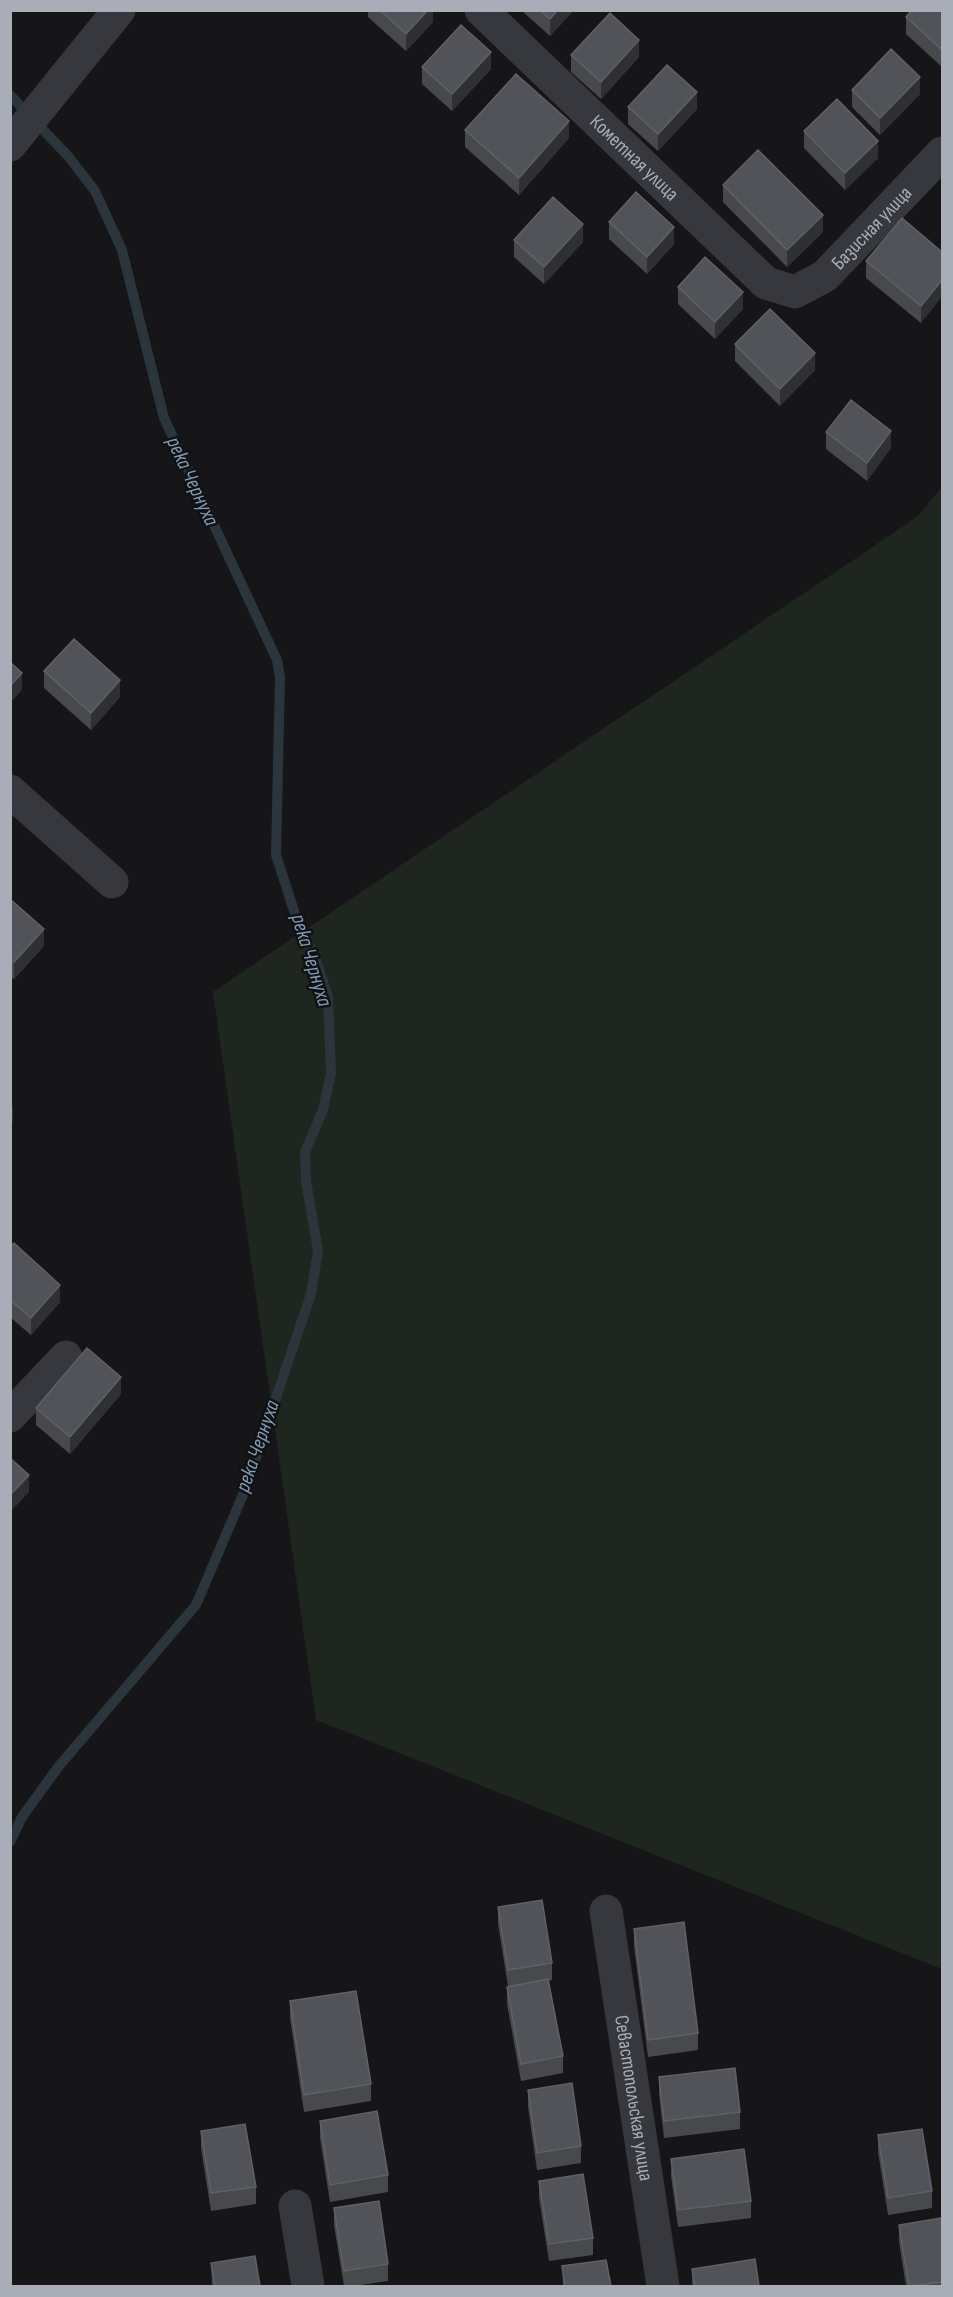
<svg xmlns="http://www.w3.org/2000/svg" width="953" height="2297" viewBox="0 0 953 2297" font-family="'Sofia Sans Condensed',sans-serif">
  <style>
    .green { fill: #1e261f }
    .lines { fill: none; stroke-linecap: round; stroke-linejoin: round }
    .stream { stroke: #2c353c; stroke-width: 10 }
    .minor { stroke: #37383d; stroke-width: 33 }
    .wall { fill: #47494d }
    .shaded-wall { fill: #2f3033 }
    .building { fill: #525359; stroke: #5f6168; stroke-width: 1.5 }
    .labels { text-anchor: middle; stroke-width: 5; stroke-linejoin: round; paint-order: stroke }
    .street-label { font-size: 20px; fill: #a8adb8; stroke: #111113 }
    .water-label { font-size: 21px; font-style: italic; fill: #7f9bb3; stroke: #111113 }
  </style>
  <rect width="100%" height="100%" fill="#161618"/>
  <path class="green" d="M942 487V1969L316 1720 213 992 917 517Z"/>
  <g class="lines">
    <path class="stream" d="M10 95 68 156 95 191 122 250 164 418 277 660 280 677 276 855 296 917 316 960 328 997 331 1073 323 1110 305 1152 306 1181 318 1251 311 1294 245 1490 196 1605 59 1766 22 1817 10 1842"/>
    <g class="minor">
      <path id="s1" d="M481 10 766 283 795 292 825 276 942 153"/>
      <path d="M10 145 119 10"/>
      <path d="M10 791 112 882"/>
      <path d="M10 1416 66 1357"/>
      <path id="s2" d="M606 1911 663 2286"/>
      <path d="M295 2206 308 2286"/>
    </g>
  </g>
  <path class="wall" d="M368 10H433V22L406 51 368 17Z
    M521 10H574L550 36Z
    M942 10V67L906 34V17Z
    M571 55 639 57 601 99 571 72Z
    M422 67 491 69 452 111 422 84Z
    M852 90 920 94 880 135 852 107Z
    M628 107 697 109 658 151 628 124Z
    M465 130 569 138 519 195 465 147Z
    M804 131 878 158 845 190 804 148Z
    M723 185 823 232 787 267 723 202Z
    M609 222 674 244 647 274 609 239Z
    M514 240 583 242 544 284 514 257Z
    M942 252 921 323 866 278V261Z
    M678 287 743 309 715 339 678 304Z
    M735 344 815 370 780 406 735 361Z
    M826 432 891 448 867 481 826 449Z
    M44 671 120 697 91 730 44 688Z
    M10 899 44 946 14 979 10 977Z
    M10 1247 60 1302 31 1335 10 1317Z
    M121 1394 70 1454 36 1425V1408Z
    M498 1907 552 1963V1980L548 1981 563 2056V2073L521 2081 507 2004V1987L508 1986 498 1924Z
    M634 1929 698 2033V2050L648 2057 634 1946Z
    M290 2001 371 2084V2101L304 2112 290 2018Z
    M659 2077 740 2112V2129L664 2138 659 2094Z
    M528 2090 581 2146V2163L537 2170 528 2107Z
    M320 2121 388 2175V2192L330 2202 320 2138Z
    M201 2131 256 2187V2204L211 2211 201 2148Z
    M878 2135 932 2191V2208L888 2215 878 2152Z
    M671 2159 751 2201V2218L678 2227 671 2176Z
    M539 2181 593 2238V2255L549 2261 539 2198Z
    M334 2208 388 2264V2281L354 2286H344L334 2225Z
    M942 2218V2286H906L899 2242V2225Z
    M211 2263 260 2286H212Z
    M562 2266 611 2286H563Z
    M692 2269 759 2286H692Z"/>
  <path class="shaded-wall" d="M428 10H433V22L406 51V34Z
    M558 10H574L550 36V19Z
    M639 40V57L601 99V82Z
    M491 52V69L452 111V94Z
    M920 77V94L880 135V118Z
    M697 92V109L658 151V134Z
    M569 121V138L519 195V178Z
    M878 141V158L845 190V173Z
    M823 215V232L787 267V250Z
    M583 224V242L544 284V267Z
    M674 227V244L647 274V257Z
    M942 280V297L921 323V306Z
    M743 292V309L715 339V322Z
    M815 353V370L780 406V389Z
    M891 431V448L867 481V463Z
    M22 673V690L10 703V686Z
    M120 680V697L91 730V713Z
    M44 929V946L14 979V962Z
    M13 1105V1122L10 1124V1107Z
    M60 1285V1302L31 1335V1318Z
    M121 1377V1394L70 1454V1437Z
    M29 1475V1492L10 1512V1495Z"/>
  <path class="building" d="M380 10H428L406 34Z
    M540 10H558L550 19Z
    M912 10H942V50L906 17Z
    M610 13 639 40 601 82 571 55Z
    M461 25 491 52 452 94 422 67Z
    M891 49 920 77 880 118 852 90Z
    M667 65 697 92 658 134 628 107Z
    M516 74 569 121 519 178 465 130Z
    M837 99 878 141 845 173 804 131Z
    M758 150 823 215 787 250 723 185Z
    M636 192 674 227 647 257 609 222Z
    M553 197 583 224 544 267 514 240Z
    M902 218 942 252V280L921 306 866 261Z
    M705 257 743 292 715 322 678 287Z
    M770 309 815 353 780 389 735 344Z
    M851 400 891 431 867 463 826 432Z
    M74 639 120 680 91 713 44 671Z
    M10 662 22 673 10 686Z
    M10 899 44 929 14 962 10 960Z
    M14 1243 60 1285 31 1318 10 1300V1247Z
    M87 1348 121 1377 70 1437 36 1408Z
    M10 1458 29 1475 10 1495Z
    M542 1900 552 1963 508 1970 498 1907Z
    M684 1922 698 2033 648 2040 634 1929Z
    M548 1979 563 2056 521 2064 507 1987Z
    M356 1991 371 2084 304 2095 290 2001Z
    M735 2068 740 2112 664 2121 659 2077Z
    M572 2083 581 2146 537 2153 528 2090Z
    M377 2111 388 2175 330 2185 320 2121Z
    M245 2124 256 2187 211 2193 201 2131Z
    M922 2129 932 2191 888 2198 878 2135Z
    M744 2149 751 2201 678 2210 671 2159Z
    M583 2174 593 2238 549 2244 539 2181Z
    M379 2201 388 2264 344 2271 334 2208Z
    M942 2218V2282L909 2286 899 2225Z
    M255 2256 260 2286H215L211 2263Z
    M755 2259 759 2286H695L692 2269Z
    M606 2260 611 2286H565L562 2266Z"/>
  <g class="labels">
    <g class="street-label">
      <text dy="7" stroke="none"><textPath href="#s1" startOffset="213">Кометная улица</textPath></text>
      <text dy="7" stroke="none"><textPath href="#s1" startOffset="526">Базисная улица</textPath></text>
      <text dy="7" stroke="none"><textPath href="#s2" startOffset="189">Севастопольская улица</textPath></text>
    </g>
    <g class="water-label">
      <text transform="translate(193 481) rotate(65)" y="7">река Чернуха</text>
      <text transform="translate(312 960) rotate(73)" y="7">река Чернуха</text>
      <text transform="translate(257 1446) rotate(-71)" y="7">река Чернуха</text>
    </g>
  </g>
  <rect width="953" height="2297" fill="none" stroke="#a8adb8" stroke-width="24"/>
</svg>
